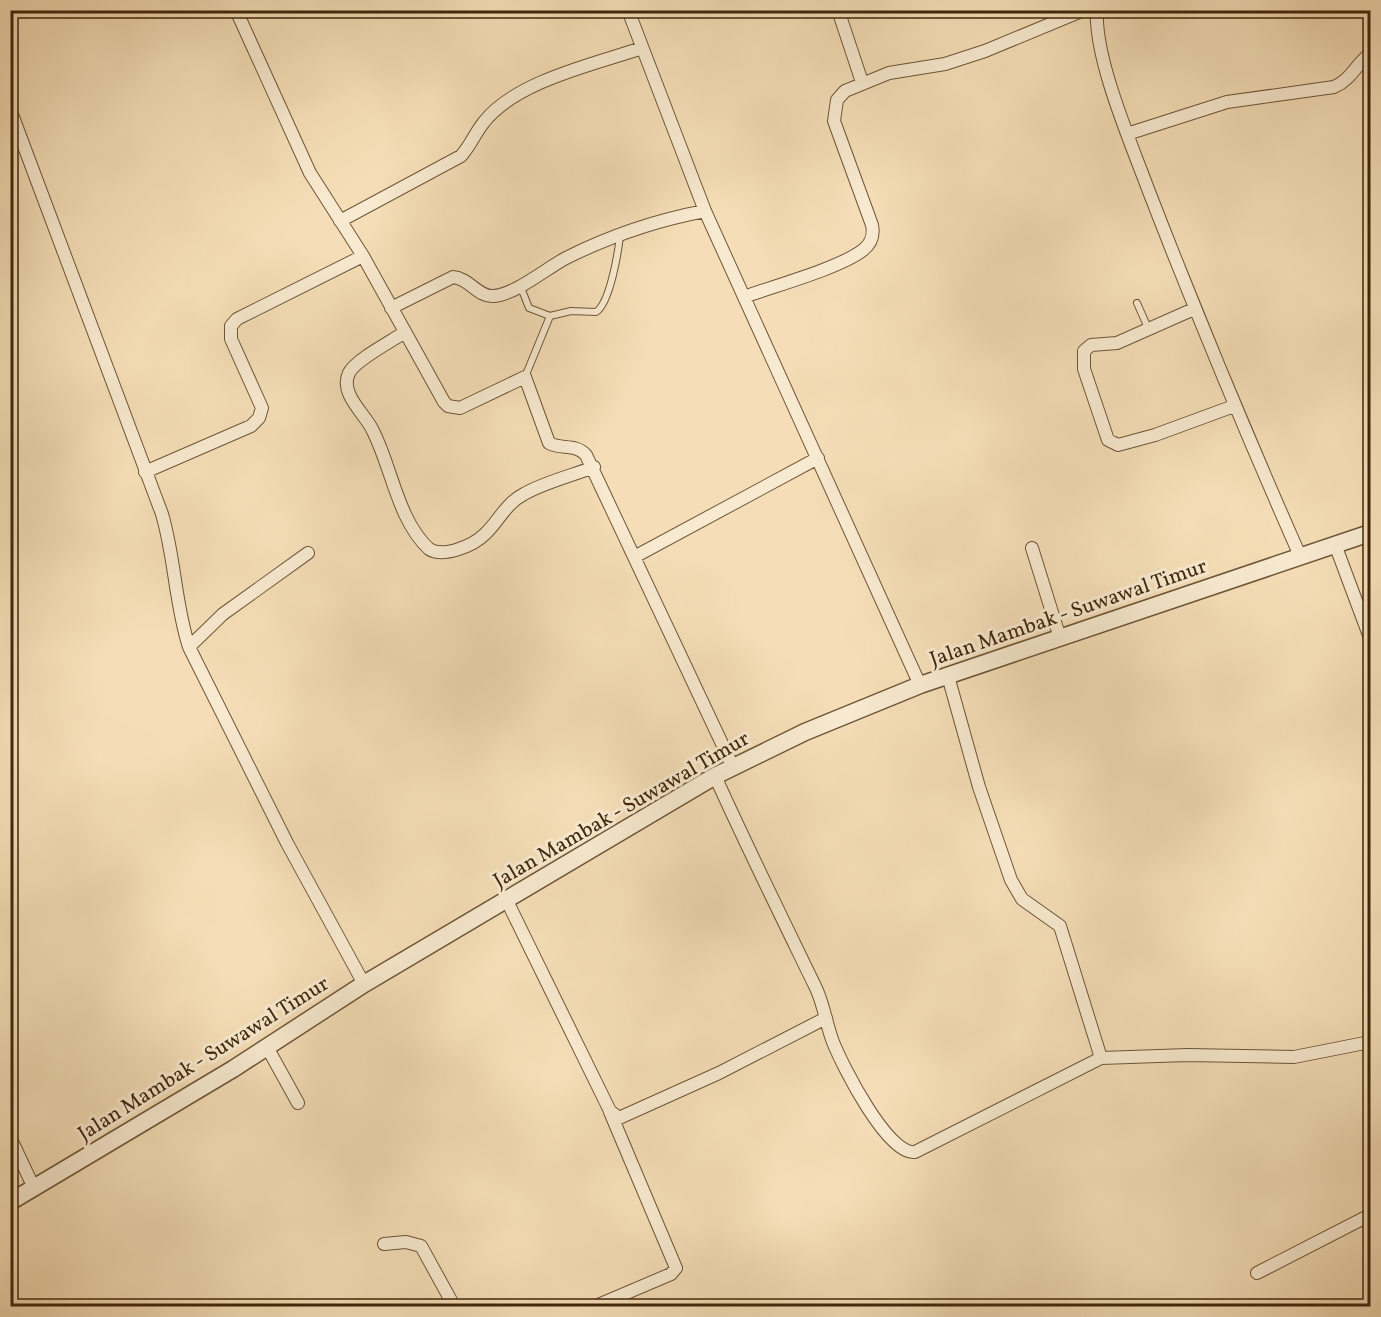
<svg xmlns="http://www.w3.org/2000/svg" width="1381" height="1317" viewBox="0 0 1381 1317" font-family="Vollkorn,serif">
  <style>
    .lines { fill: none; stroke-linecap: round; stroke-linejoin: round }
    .service-casing { stroke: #6e5537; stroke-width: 8 }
    .minor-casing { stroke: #6e5537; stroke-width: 14 }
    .tertiary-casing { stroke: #6e5537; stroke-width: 19 }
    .service { stroke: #f8ead0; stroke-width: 6 }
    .minor { stroke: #f8ead0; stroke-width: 12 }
    .tertiary { stroke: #f8ead0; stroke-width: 16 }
    .labels { text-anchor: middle; stroke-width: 6; stroke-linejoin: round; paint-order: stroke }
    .street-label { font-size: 21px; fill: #41270c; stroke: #f8ead0 }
  </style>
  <rect width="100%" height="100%" fill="#f5deb7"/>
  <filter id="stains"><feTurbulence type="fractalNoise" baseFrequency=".00333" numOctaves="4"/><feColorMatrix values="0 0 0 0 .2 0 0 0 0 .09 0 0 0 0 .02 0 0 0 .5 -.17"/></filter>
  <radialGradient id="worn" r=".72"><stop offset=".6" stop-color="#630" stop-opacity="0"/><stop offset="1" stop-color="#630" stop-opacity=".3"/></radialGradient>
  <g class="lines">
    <defs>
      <path id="service" d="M520 285 529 308 550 316 525 377
        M1137 303 1148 328
        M550 316 571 311 596 312C610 303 618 253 620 236"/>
      <path id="minor" d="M236 10 310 173 363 256 444 402 448 406 460 408 525 377 549 443C561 450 575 443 586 455L733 767
        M628 10 705 211 920 685
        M838 10 862 82
        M1097 10C1094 58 1131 143 1148 189 1196 313 1247 436 1301 558
        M10 109 162 514C175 558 175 604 189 647L287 843 364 984
        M1127 134 1227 102 1334 87C1351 80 1356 64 1370 54
        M340 221 461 156C471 145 475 133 484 122 516 81 595 64 642 48
        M744 297C774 286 840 268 863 250 872 243 874 235 872 225L834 121 837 100 845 91 889 73 945 64 985 51 1084 10
        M391 308 453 277C469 278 478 297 493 296 513 296 547 268 566 258 610 236 657 220 705 211
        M1194 309 1117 343 1091 345 1084 351V369L1108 440 1118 445 1155 435 1234 406
        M405 332C392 341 355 360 349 373 339 393 364 413 372 429 392 467 397 519 429 549 443 558 473 546 485 534 499 521 505 504 524 494 545 482 571 476 594 467
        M145 472 251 426 259 418 262 408 231 339V326L237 319 363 256
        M1336 547 1370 638
        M1032 548 1060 638
        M636 556 818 458
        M189 647 223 614 308 553
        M948 676 979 787 1011 880 1022 899 1060 926 1101 1058 1188 1055 1294 1057 1370 1042
        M715 776C747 847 781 916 815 986 824 1004 826 1024 833 1042 842 1065 888 1156 915 1152L1101 1058
        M507 901 610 1111 619 1118 719 1073 826 1018
        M267 1047 298 1103
        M10 1137 34 1188
        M384 1244 406 1242 421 1246 454 1306
        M1257 1273 1370 1215
        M596 1306 671 1274 676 1268 610 1112"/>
      <path id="tertiary" d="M10 1202 233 1069 364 984 715 776 805 732 920 685 1370 533"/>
    </defs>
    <use href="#service" class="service-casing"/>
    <use href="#minor" class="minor-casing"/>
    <use href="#tertiary" class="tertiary-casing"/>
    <use href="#service" class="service"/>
    <use href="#minor" class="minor"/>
    <use href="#tertiary" class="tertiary"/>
  </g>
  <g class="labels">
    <g class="street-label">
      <text transform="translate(1068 612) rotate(-19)" y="7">Jalan Mambak - Suwawal Timur</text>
      <text transform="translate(621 809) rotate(-30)" y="7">Jalan Mambak - Suwawal Timur</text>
      <text transform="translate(203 1058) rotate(-32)" y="7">Jalan Mambak - Suwawal Timur</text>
    </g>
  </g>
  <rect width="1381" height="1317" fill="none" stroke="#f5deb7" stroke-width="36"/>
  <rect x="12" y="12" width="1357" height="1293" fill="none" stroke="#41270c" stroke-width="3"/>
  <rect x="18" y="18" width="1345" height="1281" fill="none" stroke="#41270c" stroke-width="1.5"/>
  <rect width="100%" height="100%" filter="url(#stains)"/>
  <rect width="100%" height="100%" fill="url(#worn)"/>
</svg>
